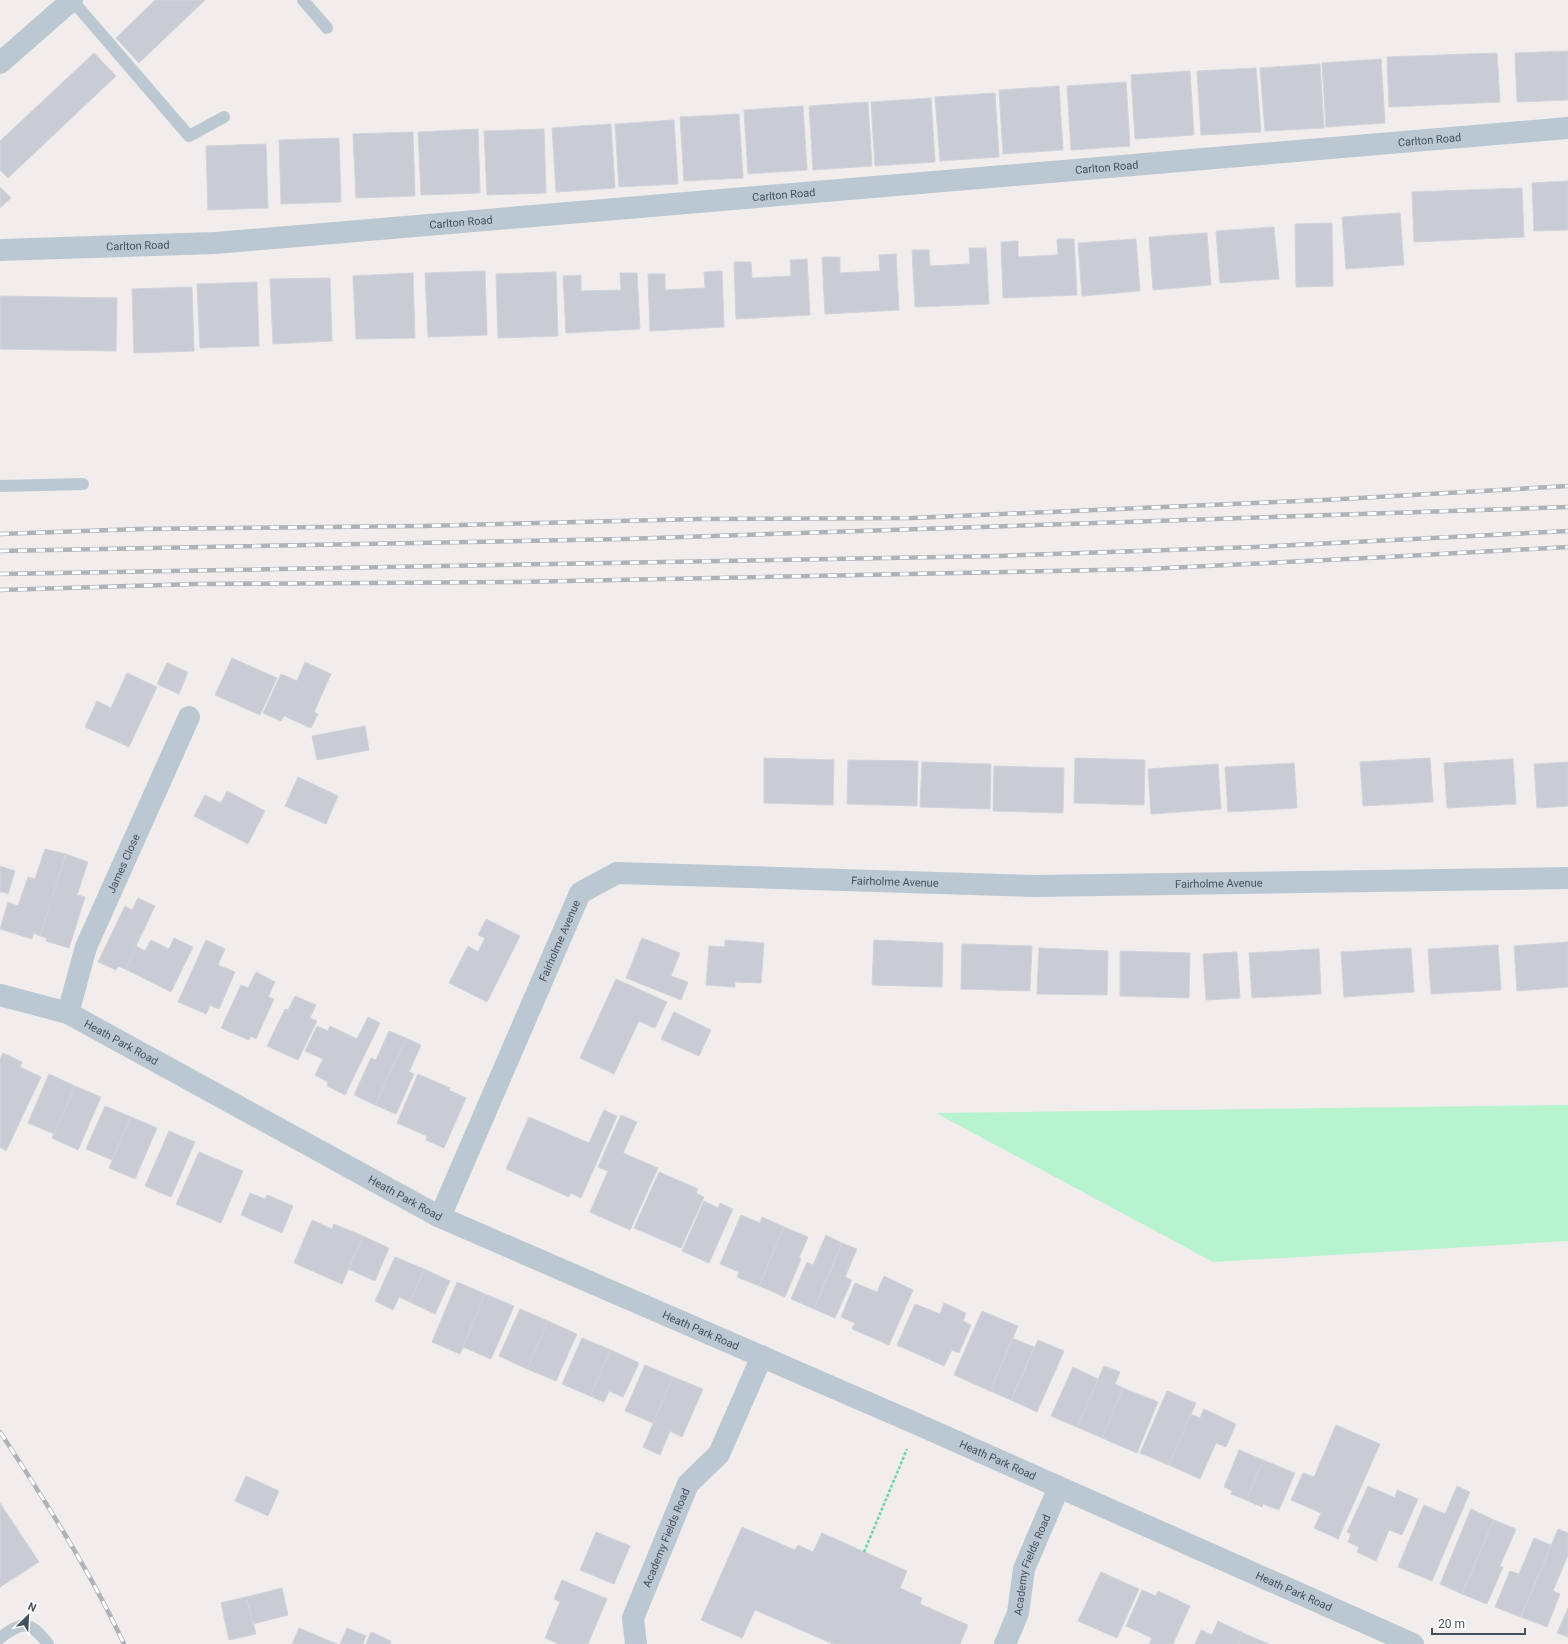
<svg xmlns="http://www.w3.org/2000/svg" width="1568" height="1644" viewBox="0 0 1568 1644" font-family="Roboto,sans-serif">
  <style>
    .green { fill: #b7f3ce }
    .building { fill: #c9ccd4; stroke: #d1d3da }
    .lines { fill: none; stroke-linecap: round; stroke-linejoin: round }
    .path { stroke: #6cd4a1; stroke-width: 2.5; stroke-dasharray: 3 2; stroke-linecap: butt }
    .service { stroke: #bcc8d1; stroke-width: 12 }
    .minor { stroke: #bcc8d1; stroke-width: 22 }
    .tertiary { stroke: #bcc8d1; stroke-width: 22 }
    .rail-casing { stroke: #afb3b9; stroke-width: 4.5 }
    .rail { stroke: #fff; stroke-width: 3; stroke-dasharray: 9; stroke-linecap: butt }
    .labels { text-anchor: middle; stroke-width: 4; stroke-linejoin: round; paint-order: stroke }
    .street-label { font-size: 11px; fill: #44515d; stroke: #fff }
  </style>
  <rect width="100%" height="100%" fill="#f1eded"/>
  <path class="green" d="M1568 1105V1241L1213 1262 936 1113Z"/>
  <path class="building" d="M155 0H205L139 63 116 38Z
    M1568 51V100L1517 102 1515 53Z
    M94 53 116 76 8 178 0 170V141Z
    M1497 53 1500 102 1389 107 1387 57Z
    M1381 59 1385 123 1326 127 1322 63Z
    M1320 64 1324 128 1265 131 1260 68Z
    M1256 68 1261 132 1201 135 1197 71Z
    M1190 71 1194 135 1135 139 1131 75Z
    M1126 82 1130 146 1071 150 1067 86Z
    M1059 86 1063 150 1003 154 999 90Z
    M995 93 999 157 940 161 935 97Z
    M931 98 935 162 875 166 871 102Z
    M868 102 872 166 813 170 809 106Z
    M803 106 807 170 748 174 744 110Z
    M739 114 743 178 684 181 680 117Z
    M674 120 678 184 619 187 615 124Z
    M611 124 615 188 556 192 552 128Z
    M478 129 480 193 421 195 418 132Z
    M544 129 546 193 487 195 484 131Z
    M413 132 415 196 356 198 353 134Z
    M339 138 341 202 281 204 279 140Z
    M266 144 268 208 208 210 206 146Z
    M1568 181V230L1534 231 1532 183Z
    M0 187 11 198 0 208Z
    M1522 188 1524 237 1414 242 1412 192Z
    M1400 213 1404 265 1346 269 1342 217Z
    M1332 223 1333 286 1296 287 1295 224Z
    M1274 227 1279 279 1220 283 1216 231Z
    M1207 233 1211 285 1153 290 1149 237Z
    M1057 239H1074L1077 295 1003 298 1001 242 1018 241V257L1058 255Z
    M1136 239 1140 291 1082 296 1078 243Z
    M969 248H986L989 304 915 307 912 250H929L930 266 970 264Z
    M896 254 899 310 825 314 822 257H840V273L880 271 879 255Z
    M807 259 810 315 736 319 734 262H751L752 278 791 276 790 260Z
    M485 271 487 335 428 337 425 273Z
    M722 271 724 327 650 331 648 274H665V290L705 288 704 272Z
    M556 272 558 336 498 338 496 274Z
    M413 273 415 338 356 339 353 276Z
    M620 273H637L640 329 566 333 563 276 581 275V291L621 290Z
    M330 278 332 341 273 344 270 279Z
    M257 282 259 346 200 348 197 284Z
    M192 287 194 351 134 353 132 289Z
    M0 296 117 298 116 351 0 349Z
    M232 658 277 678 260 715 215 695Z
    M305 662 331 674 314 712 318 714 311 728 284 716 281 721 263 713 281 674 297 681Z
    M167 663 188 672 179 694 157 684Z
    M127 673 157 687 129 747 85 727 97 701 111 708Z
    M365 726 369 750 317 760 312 736Z
    M764 758 834 760 833 805 764 803Z
    M1075 758 1145 760 1144 805 1074 803Z
    M1430 758 1433 802 1363 806 1360 762Z
    M1513 759 1516 804 1447 808 1444 763Z
    M848 760 918 761 917 806 847 804Z
    M922 762 991 764 990 809 920 807Z
    M1568 762V806L1537 808 1534 764Z
    M1294 763 1297 808 1228 812 1225 767Z
    M1218 764 1221 809 1151 814 1148 769Z
    M994 766 1064 768 1063 813 993 811Z
    M298 777 338 796 326 824 285 806Z
    M227 791 265 811 248 844 194 816 205 795 221 803Z
    M45 849 66 854 40 936 34 933 32 939 0 929 8 902 18 906 28 877 35 879Z
    M66 854 88 862 77 895 85 897 69 948 46 941 47 938 40 936Z
    M0 866 15 871 8 894 0 891V893Z
    M138 898 155 906 125 969 118 966 116 970 98 962 125 906 132 910Z
    M486 919 520 936 487 1002 449 983 468 946 478 952 485 938 478 935Z
    M174 938 193 947 171 992 125 969 136 946 145 951 151 940 169 949Z
    M642 938 680 953 671 976 688 982 681 1000 626 978Z
    M206 940 225 949 218 965 235 972 219 1009 210 1005 206 1014 178 1002Z
    M725 940 764 943 761 983 735 982V987L706 985 709 946 725 947Z
    M874 940 943 943 942 987 872 985Z
    M1568 942V987L1517 991 1514 946Z
    M962 944 1032 946 1030 991 961 989Z
    M1498 945 1501 990 1431 994 1428 949Z
    M1039 948 1108 951 1107 995 1037 994Z
    M1411 948 1414 992 1344 997 1341 952Z
    M1319 949 1321 994 1252 998 1249 953Z
    M1120 951 1190 953 1189 998 1120 996Z
    M1237 952 1240 998 1206 1000 1203 954Z
    M256 972 275 982 268 997 274 999 256 1039 251 1036 249 1040 221 1028 241 985 248 988Z
    M616 979 667 1002 655 1028 639 1021 614 1074 580 1058Z
    M295 996 316 1005 310 1018 317 1021 298 1060 267 1046 285 1009 288 1010Z
    M674 1012 711 1030 699 1056 661 1039Z
    M368 1017 380 1023 345 1095 327 1086 328 1082 315 1075 323 1059 305 1051 317 1026 328 1031 330 1026 357 1039Z
    M389 1031 406 1038 375 1105 354 1095 371 1058 376 1060Z
    M406 1038 421 1045 409 1072 414 1074 396 1114 375 1105Z
    M3 1053 22 1062 20 1067 41 1077 6 1151 0 1147V1059Z
    M49 1074 75 1086 54 1134 28 1123Z
    M418 1074 450 1088 449 1090 466 1098 444 1148 426 1140 427 1136 397 1123Z
    M75 1086 101 1097 78 1150 52 1138Z
    M105 1106 131 1117 112 1160 86 1149Z
    M604 1110 617 1116 581 1198 571 1193 569 1197 506 1169 529 1117 589 1143Z
    M621 1115 637 1122 623 1153 658 1168 630 1230 590 1212 608 1171 598 1167Z
    M131 1117 157 1128 135 1179 109 1168Z
    M169 1131 195 1142 171 1197 145 1186Z
    M199 1152 243 1171 221 1223 176 1204Z
    M659 1172 698 1189 696 1193 704 1197 681 1248 634 1228Z
    M250 1193 265 1199 267 1195 293 1206 282 1233 241 1215Z
    M704 1201 718 1208 720 1203 733 1209 709 1263 682 1251Z
    M741 1215 760 1223 762 1217 784 1227 759 1286 737 1277 739 1272 720 1264Z
    M312 1220 332 1229 334 1224 363 1236 342 1284 294 1263Z
    M784 1227 808 1237 799 1258 801 1259 785 1297 759 1286Z
    M826 1235 842 1243 814 1309 791 1299 807 1262 813 1265Z
    M363 1236 389 1248 375 1281 348 1269Z
    M842 1243 857 1249 845 1277 852 1280 835 1318 814 1309Z
    M395 1257 424 1269 410 1302 399 1297 393 1310 375 1301Z
    M424 1269 450 1281 435 1314 410 1302Z
    M884 1276 913 1290 889 1345 852 1329 855 1323 841 1317 855 1283 877 1292Z
    M457 1282 485 1294 460 1354 432 1342Z
    M485 1294 514 1306 491 1359 463 1347Z
    M944 1303 966 1313 963 1321 971 1325 959 1353 952 1350 944 1366 897 1345 915 1304 940 1314Z
    M520 1309 548 1321 527 1369 499 1356Z
    M982 1311 1018 1326 990 1391 954 1375Z
    M548 1321 577 1334 556 1381 527 1369Z
    M582 1338 611 1350 590 1396 562 1384Z
    M1012 1338 1034 1347 1011 1400 990 1391Z
    M1038 1340 1064 1351 1037 1412 1011 1400Z
    M611 1350 639 1363 623 1397 609 1391 604 1402 590 1396Z
    M645 1365 673 1377 653 1423 625 1411Z
    M1104 1366 1120 1372 1115 1384 1123 1388 1102 1438 1077 1427Z
    M1073 1367 1098 1379 1077 1427 1051 1416Z
    M673 1377 703 1389 682 1437 670 1431 660 1455 643 1447Z
    M1123 1388 1158 1402 1137 1453 1102 1438Z
    M1167 1391 1196 1403 1169 1465 1140 1453Z
    M1204 1409 1236 1424 1226 1447 1216 1443 1200 1479 1169 1465 1191 1414 1200 1418Z
    M1336 1425 1380 1444 1338 1539 1314 1528 1321 1513 1291 1500 1303 1473 1314 1477Z
    M1239 1450 1263 1460 1246 1500 1231 1494 1232 1491 1224 1487Z
    M1263 1460 1295 1473 1279 1510 1263 1504 1262 1507 1246 1500Z
    M246 1476 279 1491 268 1516 235 1501Z
    M1368 1486 1395 1498 1397 1490 1418 1499 1402 1535 1389 1530 1376 1561 1357 1552 1359 1547 1348 1542 1351 1534 1347 1532Z
    M1457 1486 1470 1492 1432 1581 1398 1567 1424 1505 1445 1514Z
    M0 1503 39 1562 0 1587Z
    M1471 1509 1494 1520 1462 1594 1440 1584Z
    M1494 1520 1516 1529 1500 1566 1503 1567 1487 1604 1462 1594Z
    M742 1527 795 1550 798 1545 813 1552 822 1533 907 1571 900 1588 922 1598 920 1604 968 1625 960 1644H833L755 1610 742 1638 701 1620Z
    M1558 1529 1568 1533V1555L1553 1591 1560 1594 1547 1627 1521 1617Z
    M596 1532 630 1546 614 1584 580 1570Z
    M1534 1538 1551 1545 1521 1617 1495 1607 1510 1571 1519 1574Z
    M1101 1572 1139 1589 1117 1638 1078 1621Z
    M562 1580 607 1599 588 1644H559L545 1638 560 1602 554 1599Z
    M282 1588 288 1615 253 1624 246 1597Z
    M1142 1590 1156 1596 1158 1591 1190 1606 1173 1644H1149L1152 1638 1126 1626Z
    M246 1597 256 1634 229 1640 221 1603Z
    M1568 1608V1637L1557 1633Z
    M1218 1621 1243 1633 1238 1644H1195L1201 1630 1212 1635Z
    M299 1628 337 1644H292Z
    M347 1628 366 1636 363 1644H340Z
    M371 1632 391 1641 390 1644H366Z
    M1243 1633 1269 1644H1238Z"/>
  <g class="lines">
    <path class="path" d="M864 1552 907 1449"/>
    <path class="service" d="M72 0 189 136 224 117
      M303 0 327 28
      M0 486 83 484
      M0 1638C23 1620 30 1621 48 1644"/>
    <g class="minor">
      <path d="M0 63 72 0"/>
      <path id="s1" d="M0 250 215 243 1568 128"/>
      <path id="s2" d="M68 1013 86 947 189 717"/>
      <path id="s3" d="M440 1217 580 893 617 873 1035 886 1568 878"/>
      <path id="s4" d="M636 1644 633 1618 688 1484 719 1454 762 1356"/>
      <path id="s5" d="M1005 1644 1018 1613 1024 1569 1059 1487"/>
    </g>
    <path class="tertiary" id="s6" d="M0 995 68 1013 440 1217 917 1424 1413 1644"/>
    <defs>
      <path id="rail" d="M0 534 139 529 423 526 699 519 912 518 1324 500 1568 486
        M0 551 625 539 1568 507
        M0 574 998 556 1255 547 1568 531
        M0 590 196 584 516 582 1147 569 1387 557 1568 547
        M0 1432C44 1499 90 1571 124 1644"/>
    </defs>
    <use href="#rail" class="rail-casing"/>
    <use href="#rail" class="rail"/>
  </g>
  <g class="labels">
    <g class="street-label">
      <text dy="4" stroke="none"><textPath href="#s1" startOffset="1434">Carlton Road</textPath></text>
      <text dy="4" stroke="none"><textPath href="#s1" startOffset="1110">Carlton Road</textPath></text>
      <text dy="4" stroke="none"><textPath href="#s1" startOffset="786">Carlton Road</textPath></text>
      <text dy="4" stroke="none"><textPath href="#s1" startOffset="462">Carlton Road</textPath></text>
      <text dy="4" stroke="none"><textPath href="#s1" startOffset="138">Carlton Road</textPath></text>
      <text dy="4" stroke="none"><textPath href="#s2" startOffset="160">James Close</textPath></text>
      <text dy="4" stroke="none"><textPath href="#s3" startOffset="673">Fairholme Avenue</textPath></text>
      <text dy="4" stroke="none"><textPath href="#s3" startOffset="997">Fairholme Avenue</textPath></text>
      <text dy="4" stroke="none"><textPath href="#s3" startOffset="301">Fairholme Avenue</textPath></text>
      <text dy="4" stroke="none"><textPath href="#s6" startOffset="131">Heath Park Road</textPath></text>
      <text dy="4" stroke="none"><textPath href="#s6" startOffset="455">Heath Park Road</textPath></text>
      <text dy="4" stroke="none"><textPath href="#s6" startOffset="779">Heath Park Road</textPath></text>
      <text dy="4" stroke="none"><textPath href="#s6" startOffset="1103">Heath Park Road</textPath></text>
      <text dy="4" stroke="none"><textPath href="#s4" startOffset="113">Academy Fields Road</textPath></text>
      <text dy="4" stroke="none"><textPath href="#s5" startOffset="84">Academy Fields Road</textPath></text>
      <text dy="4" stroke="none"><textPath href="#s6" startOffset="1427">Heath Park Road</textPath></text>
    </g>
  </g>
  <g transform="translate(28 1616) rotate(24)" stroke="#ffffff" stroke-width="3" paint-order="stroke">
  <path d="M0-3L7 15L0 10L-7 15Z" fill="#44515d"/>
  <text y="-6" font-size="11" font-weight="bold" text-anchor="middle" fill="#44515d">N</text>
  </g>
  <path d="M1432 1628v6h93v-6" fill="none" stroke="#44515d" stroke-width="2"/>
  <text x="1438" y="1628" font-size="12" fill="#44515d" stroke="#ffffff" stroke-width="3" paint-order="stroke">20 m</text>
</svg>
